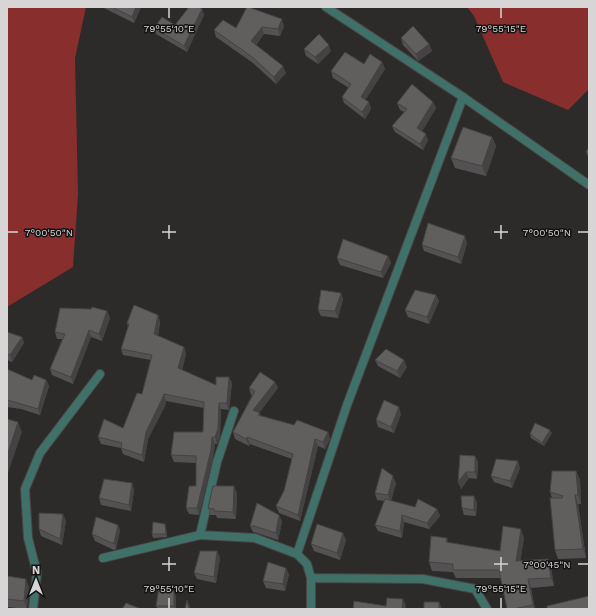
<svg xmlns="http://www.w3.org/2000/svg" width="596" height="616" viewBox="0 0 596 616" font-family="'Work Sans',sans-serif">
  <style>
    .green { fill: #882e2d }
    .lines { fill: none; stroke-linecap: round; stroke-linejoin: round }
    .minor-casing { stroke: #484545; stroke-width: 10 }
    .tertiary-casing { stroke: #484545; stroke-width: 10 }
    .minor { stroke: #407168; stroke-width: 8 }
    .tertiary { stroke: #407168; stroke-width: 8 }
    .wall { fill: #535151 }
    .shaded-wall { fill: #444242 }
    .building { fill: #615e5e; stroke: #444242 }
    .ticks { fill: none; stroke: #d7d5d5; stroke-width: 1.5 }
    .ticks-label { font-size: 10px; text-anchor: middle; fill: #d7d5d5; stroke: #141313; stroke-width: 3; stroke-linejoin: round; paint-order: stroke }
  </style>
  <rect width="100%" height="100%" fill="#2d2a2a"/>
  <path class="green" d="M7 7H86L75 58 78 194 73 267 7 307Z
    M467 7H589V89L568 110 503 82 474 16Z"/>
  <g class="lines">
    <defs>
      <path id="minor" d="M200 535 217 462 234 411
        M297 554 347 405 463 97
        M103 558 200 535 255 538 297 554 307 564 311 578V609
        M311 578 423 579 475 589 487 609
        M33 609 37 573 28 538 25 489 40 453 100 374"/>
      <path id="tertiary" d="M326 7 463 97 589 185"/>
    </defs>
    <use href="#minor" class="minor-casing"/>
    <use href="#tertiary" class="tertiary-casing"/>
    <use href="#minor" class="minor"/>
    <use href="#tertiary" class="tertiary"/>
  </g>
  <path class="wall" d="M102 7H141L134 23Z
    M202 9 204 15 187 52 156 34 154 28 175 25Z
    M284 26 280 36 264 34 256 45 286 73 276 84 253 63 216 37 214 30 236 28Z
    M401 38 429 44 432 51 418 61 403 45Z
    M304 49 331 51 318 64 306 56Z
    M382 62 385 69 365 100 369 102 371 109 365 119 344 103 342 97 349 88 333 78 331 71 364 64Z
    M433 102 436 108 422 131 428 140 423 150 395 132 392 126 404 112 400 110 397 103Z
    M492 137 496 146 486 176 455 168 451 158Z
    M589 147V159L586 152Z
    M467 243 461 264 424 251 422 245Z
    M388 256 391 263 383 278 340 265 337 258Z
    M341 293 343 299 338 318 321 316 318 310Z
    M436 295 439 301 429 324 408 317 405 310Z
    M107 311 110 318 102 341 91 337 73 384 52 375 50 369 62 339H57L55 332Z
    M158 315 160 322 158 336 184 347 186 354 182 370 216 385 229 377 232 383 229 409V410L221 409 220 436 217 444H215L213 457 199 515 189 514 186 508 196 486V463L174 462 171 455 203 432 204 408 166 401 165 406 148 439 144 462 123 454 121 448 101 444 98 437 123 428 142 394 151 360 123 355 121 349 128 327 127 323Z
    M7 332 22 337 24 343 12 362 7 360Z
    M375 360 407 367 400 378 378 366Z
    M7 369 32 380H46L49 386 40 415 21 409 7 407Z
    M275 382 278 388 259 413 261 416 294 425 328 432 330 439 325 449 318 446 300 521 279 513 276 506 284 491 292 459 250 444 249 446 235 439 233 432 252 395H251L249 388Z
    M401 414 394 433 378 427 376 420Z
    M552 433 544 446 531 438 530 434Z
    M475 456 478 462 477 479 469 478 461 489 458 482Z
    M520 468 512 488 494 482 491 476Z
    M576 471 580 480 581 504H578L586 558 558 559 555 550 552 498 550 492Z
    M132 483 134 490 131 511 101 505 99 498Z
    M396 483 391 501 415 507 437 509 440 516 429 529 404 522 402 538 378 531 375 525 385 501 377 500 375 493Z
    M237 493 236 519 217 518 216 515H210L208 508Z
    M474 496 477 503 476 516 464 515 462 508Z
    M279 515 282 522 278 540 257 533 253 532 250 526Z
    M66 521 62 545 41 536 39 529Z
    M118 525 120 531 116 549 114 550 95 541 92 534Z
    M166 527 167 537 153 538 152 534Z
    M447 538 448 543 500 551 524 538 520 561 551 567 554 586 531 588 535 609H507L501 578H456L453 572 432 571 429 562Z
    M346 540 340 560 314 551 311 544Z
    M217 551 220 558 216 583 197 579 194 573Z
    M289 574 285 591 266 588 263 581Z
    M7 576 29 587 27 609 7 607Z
    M170 587 172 591H174L176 598V609H158L156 606Z"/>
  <path class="shaded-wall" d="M136 7H141L134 23 132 17Z
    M202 9 204 15 187 52 184 46Z
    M282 19 284 26 280 36 278 29Z
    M262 27 264 34 253 48 251 41Z
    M429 44 432 51 418 61 416 54Z
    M329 45 331 51 318 64 315 57Z
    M382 62 385 69 363 104 361 97Z
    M283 66 286 73 276 84 274 77Z
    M369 102 371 109 365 119 362 112Z
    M433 102 436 108 420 135 417 128Z
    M426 134 428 140 423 150 420 144Z
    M492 137 496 146 486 176 482 166Z
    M465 236 467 243 461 264 458 257Z
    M388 256 391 263 383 278 381 272Z
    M341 293 343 299 338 318 335 311Z
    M436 295 439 301 429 324 427 317Z
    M107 311 110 318 102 341 99 334Z
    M158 315 160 322 157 341 154 334Z
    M89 330 91 337 73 384 71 377Z
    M22 337 24 343 12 362 10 355Z
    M184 347 186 354 181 375 178 368Z
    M404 360 407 367 400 378 397 371Z
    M229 377 232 383 229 410 226 403Z
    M46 380 49 386 40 415 38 409Z
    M275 382 278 388 256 417 253 410Z
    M164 394 166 401 165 406 148 439 144 462 142 455 146 432Z
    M219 403 221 409 220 436 217 444 215 437Z
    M399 407 401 414 394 433 391 427Z
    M18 422 22 432 7 476V456Z
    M550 430 552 433 544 446 542 443Z
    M328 432 330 439 325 449 323 442Z
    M212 437 215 444 213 457 199 515 197 508Z
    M247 437 250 444 249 446 246 439Z
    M315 439 318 446 300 521 298 515Z
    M475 456 478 462 477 479 475 472Z
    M518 461 520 468 512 488 510 481Z
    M576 471 580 480 581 504 578 495Z
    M466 472 469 478 461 489 458 482Z
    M393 476 396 483 391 501 388 495Z
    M132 483 134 490 131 511 129 505Z
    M234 486 237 493 236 519 233 512Z
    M575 495 578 504 586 558 583 549Z
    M474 496 477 503 476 516 474 510Z
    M437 509 440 516 429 529 427 523Z
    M63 514 66 521 62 545 60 539Z
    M279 515 282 522 278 540 276 533Z
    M402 515 404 522 402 538 400 531Z
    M7 524 8 539 7 556Z
    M165 524 166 527 167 537 166 534Z
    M118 525 120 531 116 549 114 543Z
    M521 529 524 538 519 570 516 561Z
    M343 533 346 540 340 560 337 553Z
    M217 551 220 558 216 583 214 577Z
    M548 559 551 567 554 586 551 578Z
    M286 568 289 574 285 591 283 584Z
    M26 579 29 587 27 609 24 601Z
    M528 579 531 588 535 609H534L533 605Z
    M174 591 176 598V609H175L174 606Z
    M403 599 406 606 405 609H402Z
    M187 600 190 606V609H189Z
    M439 602 442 608V609H439Z"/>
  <path class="building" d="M112 7H136L132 17Z
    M189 7H199L202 9 184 46 154 28 162 17 175 25Z
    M247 7H248L282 19 278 29 262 27 251 41 283 66 274 77 251 56 214 30 223 20 236 28Z
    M413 26 429 44 416 54 401 38Z
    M319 34 329 45 315 57 304 49Z
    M345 52 364 64 370 54 382 62 361 97 369 102 362 112 342 97 351 84 331 71Z
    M412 84 433 102 417 128 426 134 420 144 392 126 407 109 397 103Z
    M463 127 492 137 482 166 451 158Z
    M589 147V154L586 152Z
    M428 223 465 236 458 257 422 245Z
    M343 239 388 256 381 272 337 258Z
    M321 290 341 293 335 311 318 310Z
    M415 290 436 295 427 317 405 310Z
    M134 305 158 315 154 334 184 347 178 368 216 385V377H229L227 402 226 403H219L218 429 215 437H212L211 450 197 508H186L189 486H196V456L171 455 174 432H203L204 402 164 394 162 399 146 432 142 455 121 448 122 443 98 437 104 419 123 428 137 393 142 394 152 355 121 349 129 324 127 323Z
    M92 307 107 311 99 334 89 330 71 377 50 369 65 334 55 332 60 308 91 309Z
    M7 332 22 337 10 355 7 354Z
    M386 349 404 360 397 371 375 360Z
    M7 369 32 380 34 375 46 380 38 409 18 403 7 400Z
    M260 372 275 382 253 410 260 413 258 415 294 425 297 420 328 432 323 442 315 439 298 515 276 506 284 491 293 454 247 437 246 439 233 432 255 391 249 388Z
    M384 400 399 407 391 427 376 420Z
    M7 419 18 422 7 456Z
    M535 423 550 430 542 443 530 434Z
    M460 455 475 456V472H466L458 482Z
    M496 459 518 461 510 481 491 476Z
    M382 468 393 476 388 495 375 493Z
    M552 471H576L578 495H575L583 549 555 550 550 498H562L563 496 550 492Z
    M104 479 132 483 129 505 99 498Z
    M213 486H234L233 512 214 511V509L208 508Z
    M461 496H474V510L462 508Z
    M385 499 415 507 418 499 437 509 427 523 402 515 400 531 375 525Z
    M257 503 279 515 276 533 254 526H250Z
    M39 513 63 514 60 539 39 529Z
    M96 517 118 525 114 543H112L92 534Z
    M153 522 165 524 166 534H152Z
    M317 524 343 533 337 553 311 544Z
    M503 526 521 529 516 561 548 559 551 578 528 579 533 605 513 609H507L499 570H453V564L429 562 431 536 447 538 446 542 500 551Z
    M200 551H217L214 577 194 573Z
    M268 562 286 568 283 584 263 581Z
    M7 576 26 579 24 601 7 599Z
    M159 587H170L171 591H174V606H156Z
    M589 596V609H547V606Z
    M387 598 403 599 402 609H353L354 601 386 606Z
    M187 600 189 609H185Z
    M424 602H439V609H424Z
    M126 603 141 609H122Z"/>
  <path class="ticks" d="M169 8V18M501 8V18M169 225V239M501 225V239M8 232H18M162 232H176M494 232H508M578 232H588M169 557V571M501 557V571M162 564H176M494 564H508M578 564H588M169 598V608M501 598V608"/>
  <g class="ticks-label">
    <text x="169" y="32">79°55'10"E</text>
    <text x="501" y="32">79°55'15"E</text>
    <text x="49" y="236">7°00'50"N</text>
    <text x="547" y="236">7°00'50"N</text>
    <text x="547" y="568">7°00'45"N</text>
    <text x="169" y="592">79°55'10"E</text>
    <text x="501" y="592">79°55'15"E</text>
  </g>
  <rect width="596" height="616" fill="none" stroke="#d7d5d5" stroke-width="16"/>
  <g transform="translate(36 580)" stroke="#141313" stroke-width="3" paint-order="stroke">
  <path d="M0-3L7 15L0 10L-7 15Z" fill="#d7d5d5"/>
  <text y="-6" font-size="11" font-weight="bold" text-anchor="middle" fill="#d7d5d5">N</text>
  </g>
</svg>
